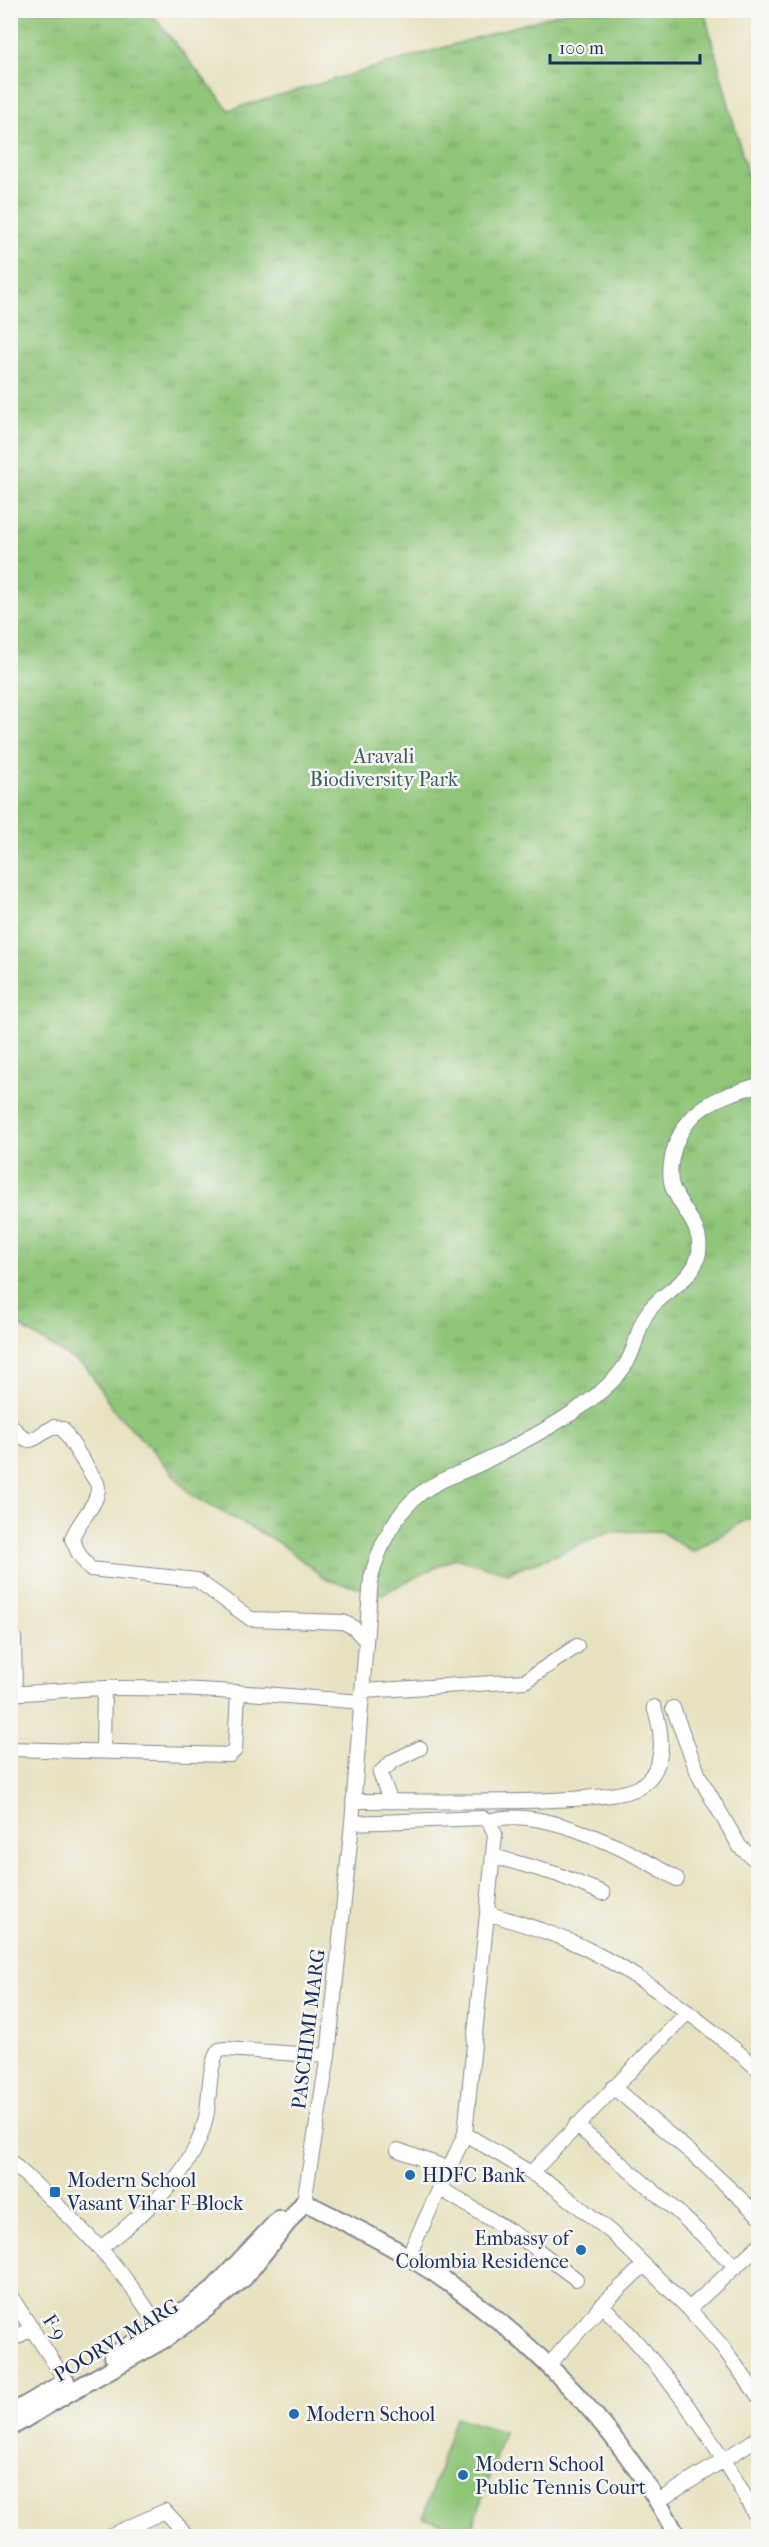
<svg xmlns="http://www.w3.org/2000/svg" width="769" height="2547" viewBox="0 0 769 2547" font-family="'IM FELL French Canon',serif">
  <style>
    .grass { fill: url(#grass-tufts); stroke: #547a6a; stroke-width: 1.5 }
    .garden { fill: #8ec577; stroke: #547a6a; stroke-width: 1.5 }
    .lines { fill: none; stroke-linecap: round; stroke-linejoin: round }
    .minor-casing { stroke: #828890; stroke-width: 16 }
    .major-casing { stroke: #828890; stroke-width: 20 }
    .minor { stroke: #fff; stroke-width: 14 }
    .major { stroke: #fff; stroke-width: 16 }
    .poi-dot { fill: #1f6fb2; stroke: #f6f6f2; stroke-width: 2 }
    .labels { text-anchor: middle; stroke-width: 5; stroke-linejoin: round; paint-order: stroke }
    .park-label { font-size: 20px; fill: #3e5c66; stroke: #f6f6f2 }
    .street-label { font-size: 20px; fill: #1b2f5e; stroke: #f6f6f2 }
    .poi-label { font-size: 20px; fill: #1b2f5e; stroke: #f6f6f2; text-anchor: start }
  </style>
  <defs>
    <pattern id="grass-tufts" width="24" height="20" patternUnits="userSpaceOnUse" patternTransform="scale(1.5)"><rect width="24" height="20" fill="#8ec577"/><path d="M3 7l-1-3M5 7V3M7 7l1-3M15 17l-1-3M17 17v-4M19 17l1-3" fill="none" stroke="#73a065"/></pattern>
  </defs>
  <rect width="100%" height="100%" fill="#f6f6f2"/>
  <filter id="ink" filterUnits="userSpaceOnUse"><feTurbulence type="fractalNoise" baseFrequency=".0167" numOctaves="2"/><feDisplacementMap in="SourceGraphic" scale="12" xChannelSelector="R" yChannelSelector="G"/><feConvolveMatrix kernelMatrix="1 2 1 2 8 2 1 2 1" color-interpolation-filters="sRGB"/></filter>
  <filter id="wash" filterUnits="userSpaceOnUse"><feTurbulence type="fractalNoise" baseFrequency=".008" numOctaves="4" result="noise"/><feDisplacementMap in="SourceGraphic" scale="24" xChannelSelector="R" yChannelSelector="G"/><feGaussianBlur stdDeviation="1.35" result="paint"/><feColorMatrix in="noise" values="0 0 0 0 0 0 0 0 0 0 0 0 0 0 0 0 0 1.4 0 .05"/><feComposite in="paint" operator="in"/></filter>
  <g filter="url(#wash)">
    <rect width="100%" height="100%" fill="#e9e2c1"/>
    <path class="grass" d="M10 11H149L229 110 568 11H704L758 214V1515L742 1522 693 1552 660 1531 608 1532 551 1557 507 1573 455 1558 382 1594 327 1580 281 1544 192 1496 153 1451 112 1408 87 1368 11 1321Z"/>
    <path class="garden" d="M455 2417 504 2432 471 2533 423 2518Z"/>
  </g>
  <g filter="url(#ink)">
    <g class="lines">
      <defs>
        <path id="minor" d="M10 1424C33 1451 30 1438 54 1427L63 1429 97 1483C103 1501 77 1521 72 1539L79 1554 90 1569 197 1580 251 1619 343 1622 353 1627 366 1641
          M10 1626 14 1638 15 1694
          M363 1691 525 1681 577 1646
          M10 1694C42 1692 74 1689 106 1688 192 1687 277 1695 362 1702
          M673 1708 699 1776 740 1847 758 1862
          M10 1749 230 1755 235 1750 238 1692
          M103 1750 104 1688
          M390 1800 380 1773 393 1761 420 1748
          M353 1801C403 1800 611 1808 641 1786 667 1767 663 1733 654 1707
          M489 1821C541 1804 633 1852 677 1879
          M352 1823 483 1818 489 1821 495 1834 465 2134 408 2257
          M493 1856 556 1874 603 1893
          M488 1913C521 1924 555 1933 587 1949 649 1980 705 2023 758 2069
          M613 2087 696 2157 758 2215
          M576 2125 679 2213 736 2267
          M465 2134 553 2186 612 2233 689 2309 721 2345 758 2396
          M398 2150 450 2169
          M10 2161C70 2216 123 2264 164 2337
          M532 2172 688 2012
          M441 2189 523 2239 576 2279
          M304 2202 328 2056 352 1823 371 1578C379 1547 395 1513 421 1493 439 1479 462 1473 482 1463 523 1442 598 1405 624 1367 637 1350 636 1326 650 1309 665 1290 695 1280 699 1252 703 1226 680 1209 672 1186 668 1173 671 1159 675 1146 690 1105 720 1097 758 1085
          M101 2248C144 2212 194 2175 206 2117 210 2100 208 2064 219 2050L226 2049 328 2056
          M10 2295 71 2389
          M602 2305C666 2369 716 2441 758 2520
          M689 2309 758 2246
          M10 2341 32 2328
          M548 2366 602 2305 644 2265
          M657 2502 758 2438
          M109 2536 165 2511 188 2536"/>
        <path id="major" d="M304 2202C339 2219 375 2237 409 2257 518 2324 618 2422 677 2536
          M112 2355 159 2329 213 2289 279 2219
          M10 2414 66 2381
          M10 2428 72 2391 165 2339 201 2313 244 2278 304 2202"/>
      </defs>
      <use href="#minor" class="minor-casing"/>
      <use href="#major" class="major-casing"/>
      <use href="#minor" class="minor"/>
      <use href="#major" class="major"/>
    </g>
  </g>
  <g class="poi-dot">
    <circle cx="410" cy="2175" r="6"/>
    <rect x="49" y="2186" width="12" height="12" rx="3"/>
    <circle cx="581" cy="2250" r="6"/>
    <circle cx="294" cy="2414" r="6"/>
    <circle cx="463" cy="2475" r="6"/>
  </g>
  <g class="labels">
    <g class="park-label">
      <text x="384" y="763">Aravali<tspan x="384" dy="23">Biodiversity Park</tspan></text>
    </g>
    <g class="street-label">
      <text transform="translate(308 2029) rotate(-83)" y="7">PASCHIMI MARG</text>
      <text transform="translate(55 2327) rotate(57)" y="7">F-9</text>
      <text transform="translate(116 2340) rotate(-31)" y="7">POORVI MARG</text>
    </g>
    <g class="poi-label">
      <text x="422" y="2182">HDFC Bank</text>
      <text x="67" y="2187">Modern School<tspan x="67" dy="23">Vasant Vihar F-Block</tspan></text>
      <text x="569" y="2245" text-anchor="end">Embassy of<tspan x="569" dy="23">Colombia Residence</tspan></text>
      <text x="306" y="2421">Modern School</text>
      <text x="475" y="2471">Modern School<tspan x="475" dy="23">Public Tennis Court</tspan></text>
    </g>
  </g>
  <rect width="769" height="2547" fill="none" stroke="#f6f6f2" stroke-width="36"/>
  <path d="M550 54v9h150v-9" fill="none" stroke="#1b2f5e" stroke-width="3"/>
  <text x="559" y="54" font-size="18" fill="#1b2f5e" stroke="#f6f6f2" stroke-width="4.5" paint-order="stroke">100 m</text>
</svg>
